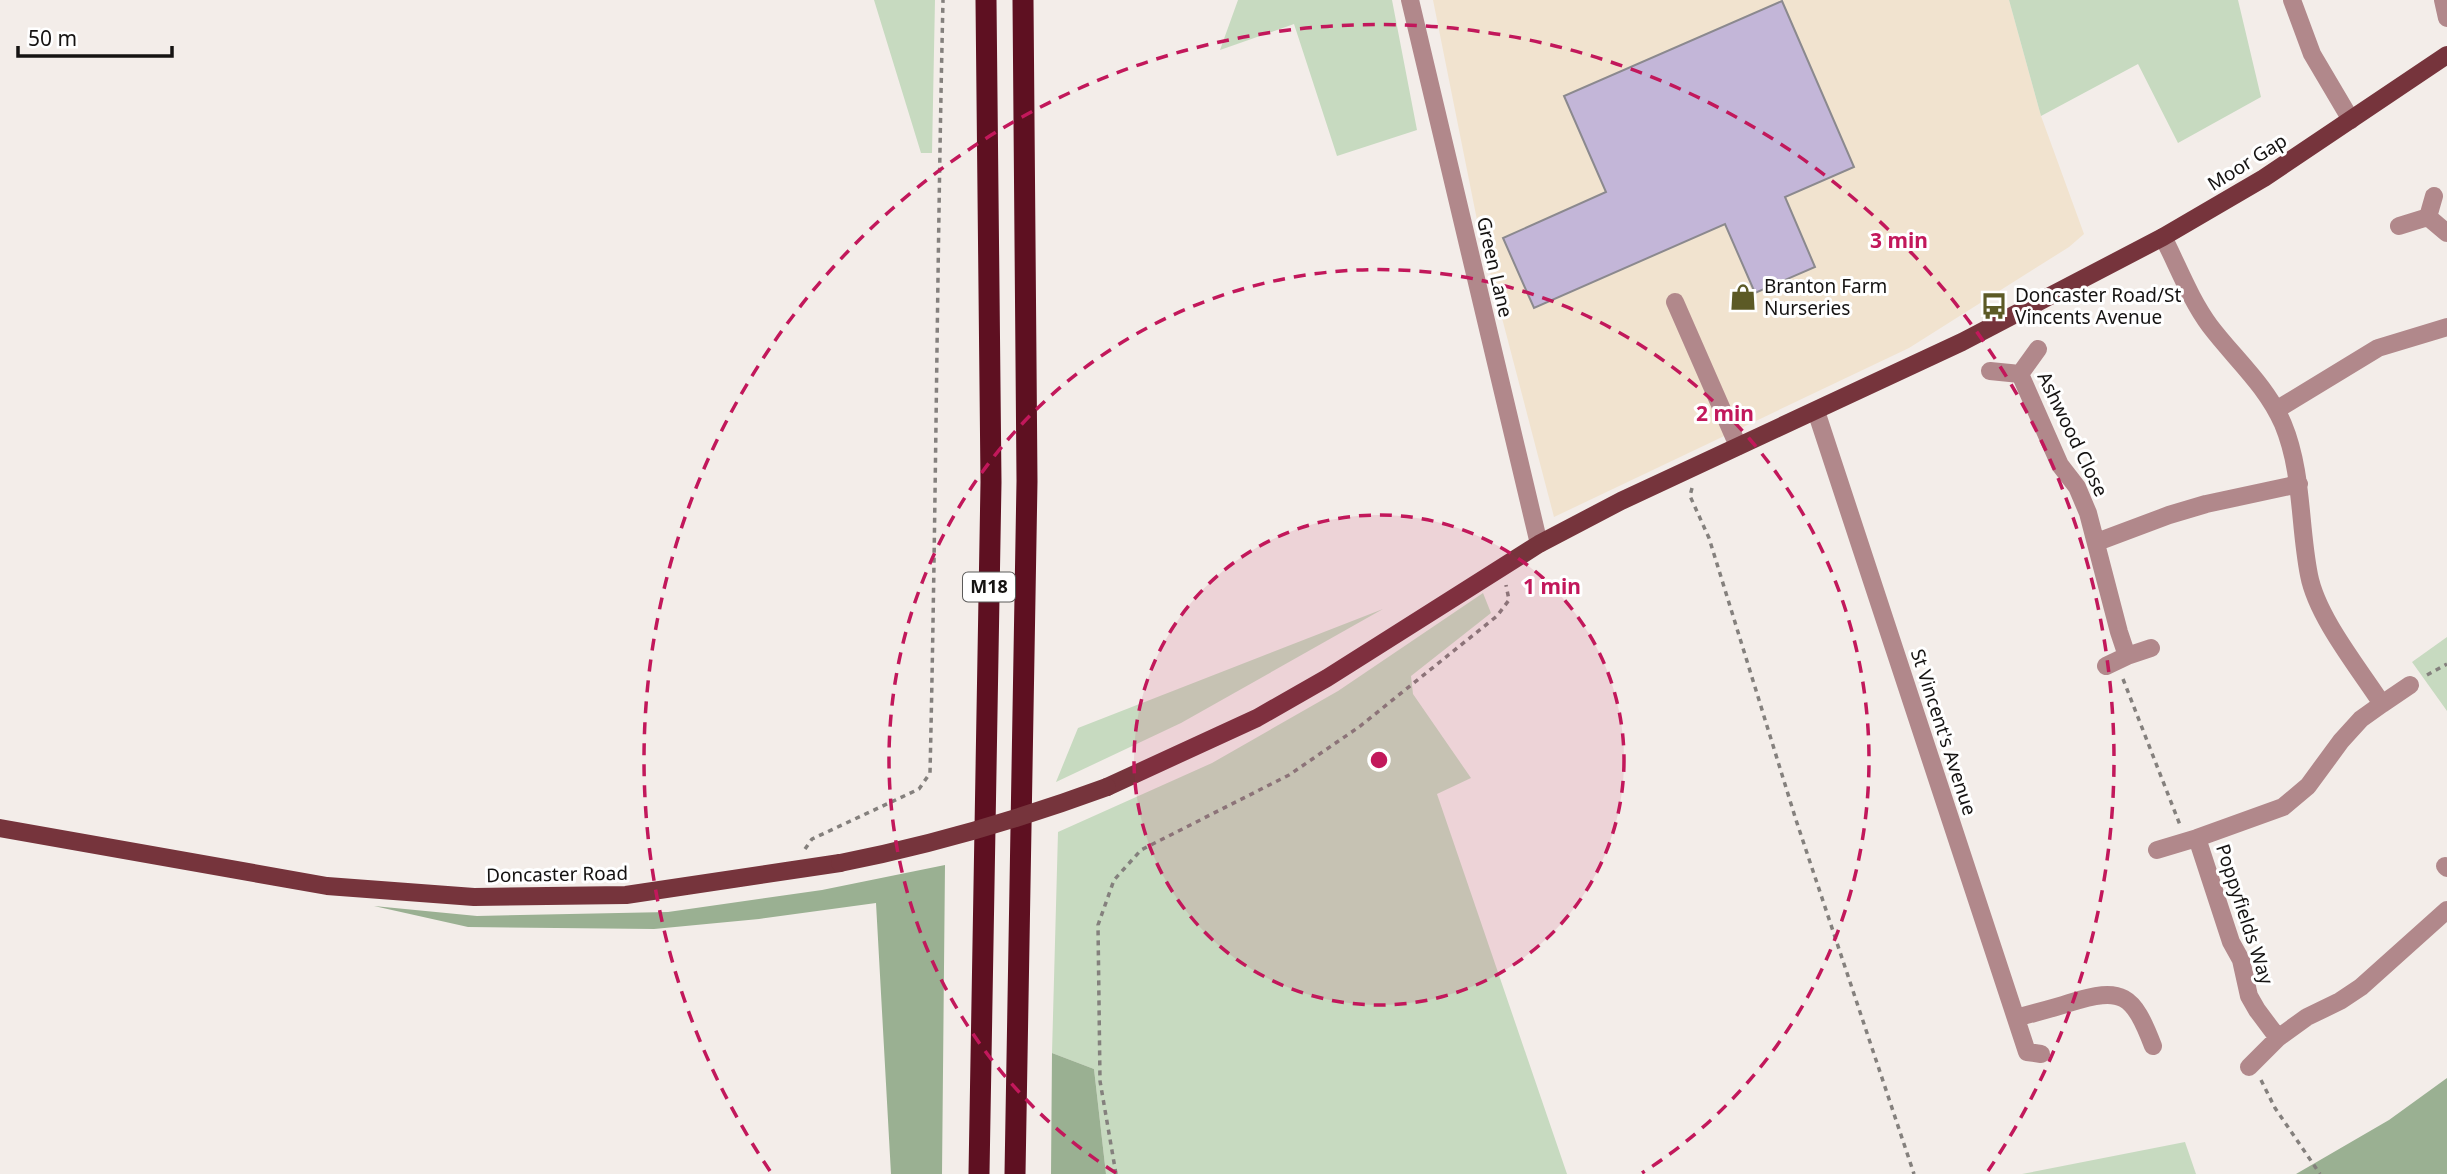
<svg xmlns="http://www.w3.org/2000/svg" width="2447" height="1174" viewBox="0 0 2447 1174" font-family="'Noto Sans',sans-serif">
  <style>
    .industrial { fill: #f1e3cf }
    .green { fill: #c7dac0 }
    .forest { fill: #9ab092 }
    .building { fill: #c3b6d8; stroke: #8b898e; stroke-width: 2 }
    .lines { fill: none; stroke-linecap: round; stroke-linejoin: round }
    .path { stroke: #84807d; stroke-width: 3.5; stroke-dasharray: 5 5; stroke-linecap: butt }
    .minor { stroke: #b1888b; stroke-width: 18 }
    .major { stroke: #76343c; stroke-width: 18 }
    .highway { stroke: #5e1021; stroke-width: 21 }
    .major-bridge { stroke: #76343c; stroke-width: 18 }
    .ring { fill: none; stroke: #c2185b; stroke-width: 3.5; stroke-dasharray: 12 9 }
    .labels { text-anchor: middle; stroke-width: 6; stroke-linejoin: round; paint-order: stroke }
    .shield { fill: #fff; stroke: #5b5a59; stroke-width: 2 }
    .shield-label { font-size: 18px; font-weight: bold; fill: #151312 }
    .street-label { font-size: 19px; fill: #151312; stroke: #fff }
    .poi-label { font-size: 19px; fill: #151312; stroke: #fff; text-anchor: start }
    .centre { fill: #c2185b; stroke: #fff; stroke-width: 3.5 }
    .ring-label { font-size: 21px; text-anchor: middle; font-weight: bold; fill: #c2185b; stroke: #fff; stroke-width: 6; stroke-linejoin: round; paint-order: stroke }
  </style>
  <rect width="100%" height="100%" fill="#f3ede9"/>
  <path class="industrial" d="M1433 0H2009L2041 116 2084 234 2069 247 1909 348 1554 517 1479 230Z"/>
  <path class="green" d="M874 0H935L932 153H921Z
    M1238 0H1392L1417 130 1337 156 1294 24 1220 50Z
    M2009 0H2238L2261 97 2178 143 2138 64 2041 116Z
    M1483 593 1491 613 1411 676 1413 694 1471 778 1437 794 1567 1174H1106L1094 1069 1052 1053 1058 832 1212 763 1338 691Z
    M1383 609 1181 723 1056 782 1078 728Z
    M2447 637V711L2412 662Z
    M2185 1142 2196 1174H2022Z"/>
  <path class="forest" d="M945 865 942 1174H891L876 903 759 919 654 929 468 927 374 906 477 916 668 912 822 890Z
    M1052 1053 1094 1069 1106 1174H1051Z
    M2447 1078V1174H2296L2389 1120Z"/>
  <path class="building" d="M1782 1 1854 167 1785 197 1815 267 1755 293 1725 224 1534 308 1503 238 1606 192 1564 96Z"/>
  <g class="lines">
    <path class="path" d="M1692 488 1690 496 1709 538 1796 820 1914 1174
      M2427 675 2447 664
      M2123 679 2180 825
      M805 849 812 839 919 789 930 773C936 515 937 258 943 0
      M2261 1080 2275 1108 2320 1174
      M1116 1174 1100 1081 1098 925 1114 880 1141 850 1289 775 1359 727 1497 616 1509 600 1506 585"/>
    <path class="minor" d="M1410 0 1539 544
      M2292 0 2312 54 2351 120
      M2443 0 2447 18
      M2434 196 2428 217 2447 233
      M2399 226 2428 217
      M2163 237C2178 266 2190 299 2210 326 2235 359 2266 385 2283 424 2303 472 2299 525 2309 575 2317 617 2358 667 2382 704L2361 719 2341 741 2308 786 2283 807 2197 838 2231 942 2241 960 2249 996 2257 1010 2278 1038 2307 1017 2340 1001 2361 987 2447 910
      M1675 302 1738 446
      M2038 349 2020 374 2060 465 2077 487 2088 513 2119 632 2127 656 2151 648
      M1990 371 2020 374
      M2276 410 2378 348 2447 327
      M1816 411 2027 1052 2041 1054
      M2097 542 2169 515 2206 504 2299 484
      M2106 666 2127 656
      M2382 704 2410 685
      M2157 850 2197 838
      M2445 866 2447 868
      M2016 1018C2033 1013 2051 1009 2069 1003 2123 986 2133 994 2153 1046
      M2249 1067 2278 1038"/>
    <path class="major" d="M1107 787 1257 718 1327 678 1539 544 1621 501 1962 342 2163 237 2264 178 2447 55
      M0 828 327 886 474 897 626 895 840 863"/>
    <path class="highway" d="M979 1174 991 482 986 0
      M1015 1174 1027 481 1023 0"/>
    <path class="major-bridge" d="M840 863C932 845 1020 819 1107 787"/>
  </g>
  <circle cx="1379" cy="760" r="245" fill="#c2185b" fill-opacity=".12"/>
  <g class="ring">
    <circle cx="1379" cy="760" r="245"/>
    <path d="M1116 1173A490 490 0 1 1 1642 1173"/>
    <path d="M770 1171A735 735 0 1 1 1988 1171"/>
  </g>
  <defs>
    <symbol id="shop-bare" viewBox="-9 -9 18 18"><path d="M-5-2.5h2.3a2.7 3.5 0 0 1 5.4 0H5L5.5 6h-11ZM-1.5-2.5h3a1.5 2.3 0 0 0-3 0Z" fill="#5c5a26" stroke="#fff" stroke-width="2.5" paint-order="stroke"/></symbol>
    <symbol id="bus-bare" viewBox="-9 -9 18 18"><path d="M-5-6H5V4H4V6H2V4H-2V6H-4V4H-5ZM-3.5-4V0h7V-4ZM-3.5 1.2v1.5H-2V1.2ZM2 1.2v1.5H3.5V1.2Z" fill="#5c5a26" stroke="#fff" stroke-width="2.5" paint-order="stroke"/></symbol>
  </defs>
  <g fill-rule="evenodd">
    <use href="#shop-bare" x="1724" y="278" width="38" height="38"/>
    <use href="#bus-bare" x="1975" y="287" width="38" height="38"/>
  </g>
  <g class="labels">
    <rect class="shield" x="963" y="572.5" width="52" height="29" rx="5"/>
    <g class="shield-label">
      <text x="989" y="593">M18</text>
    </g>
    <g class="street-label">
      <text transform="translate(2247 162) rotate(-32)" y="7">Moor Gap</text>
      <text transform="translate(1495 267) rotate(77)" y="7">Green Lane</text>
      <text transform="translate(2073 434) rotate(64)" y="7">Ashwood Close</text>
      <text transform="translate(1944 732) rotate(72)" y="7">St Vincent's Avenue</text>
      <text transform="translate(557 874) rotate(-1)" y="7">Doncaster Road</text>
      <text transform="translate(2245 914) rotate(72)" y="7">Poppyfields Way</text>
    </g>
    <g class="poi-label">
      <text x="1764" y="293">Branton Farm<tspan x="1764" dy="22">Nurseries</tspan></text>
      <text x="2015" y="302">Doncaster Road/St<tspan x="2015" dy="22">Vincents Avenue</tspan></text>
    </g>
  </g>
  <circle cx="1379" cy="760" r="10" class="centre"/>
  <g class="ring-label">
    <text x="1899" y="248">3 min</text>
    <text x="1725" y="421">2 min</text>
    <text x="1552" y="594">1 min</text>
  </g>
  <path d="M18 46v10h154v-10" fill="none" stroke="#151312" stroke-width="3.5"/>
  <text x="28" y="46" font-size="21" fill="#151312" stroke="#ffffff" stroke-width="5" paint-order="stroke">50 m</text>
</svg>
